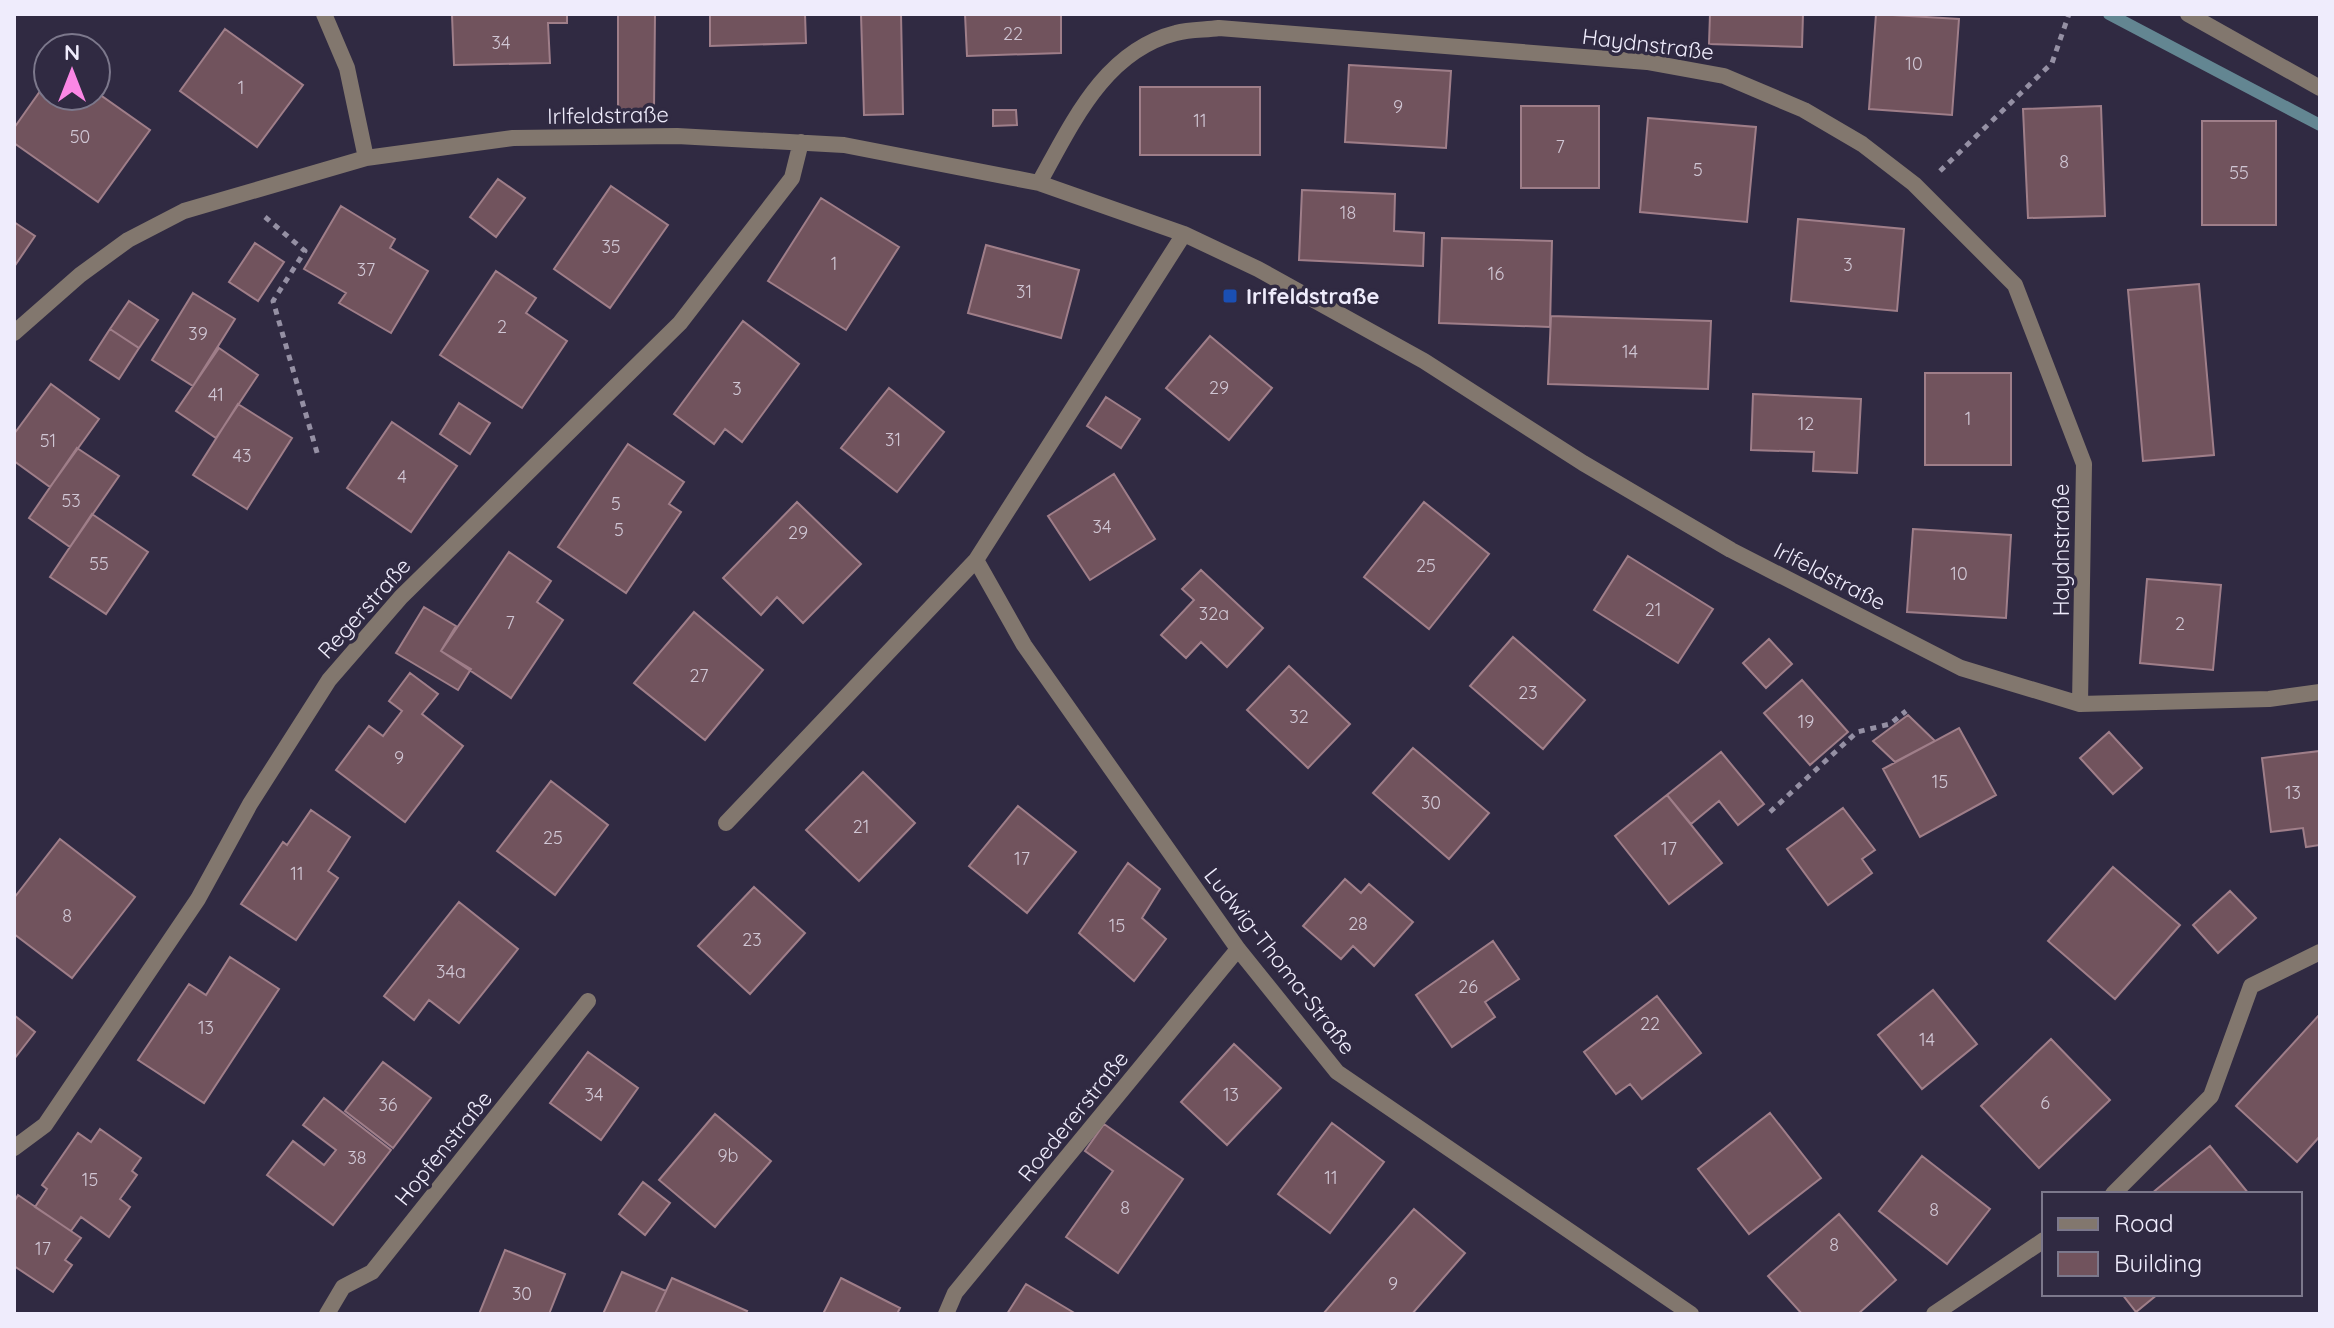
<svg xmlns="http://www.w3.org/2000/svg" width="2334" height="1328" viewBox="0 0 2334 1328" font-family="Quicksand,sans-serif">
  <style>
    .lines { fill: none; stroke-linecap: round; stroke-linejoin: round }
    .stream { stroke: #638692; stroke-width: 12 }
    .building { fill: #71535d; stroke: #9f7e89; stroke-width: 2 }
    .path { stroke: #9590a4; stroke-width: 5; stroke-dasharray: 6 6; stroke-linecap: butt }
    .lane { stroke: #82776e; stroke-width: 16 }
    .street { stroke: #82776e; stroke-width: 16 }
    .transit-dot { fill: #1a4fb4; stroke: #302a42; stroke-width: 3 }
    .labels { text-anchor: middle; stroke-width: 7; stroke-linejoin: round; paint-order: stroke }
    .number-label { font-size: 18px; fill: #d0c6d4 }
    .street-label { font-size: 22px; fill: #efecfc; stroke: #302a42 }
    .poi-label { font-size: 22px; font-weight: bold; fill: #efecfc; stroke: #302a42; text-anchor: start }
  </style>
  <rect width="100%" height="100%" fill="#302a42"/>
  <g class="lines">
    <path class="stream" d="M2109 14 2320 125"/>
  </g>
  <path class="building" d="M567 14V23H548L550 63 454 65 452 15Z
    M618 14H655L654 109H618Z
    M710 14H805L806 43 710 46Z
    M861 14H901L903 114 864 115Z
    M965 14H1079H1061V53L967 56Z
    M1710 14H1803L1802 47 1709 44Z
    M1876 14 1959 19 1952 115 1869 109Z
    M225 29 303 85 257 147 180 91Z
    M1349 65 1451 71 1446 148 1345 142Z
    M48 80V96H96V92L150 130 98 202 14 143V128Z
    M1140 87H1260V155H1140Z
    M1521 106H1599V188H1521Z
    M2101 106 2105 216 2028 218 2023 109Z
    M993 110H1016L1017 125 993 126Z
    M1648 118 1756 127 1747 222 1640 212Z
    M2202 121H2276V225H2202Z
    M498 179 525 198 496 237 470 217Z
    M611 186 668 225 610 308 554 269Z
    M1302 190 1395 194 1394 231 1424 233 1423 266 1299 260Z
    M821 198 899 247 846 330 768 281Z
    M341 206 395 239 390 248 428 271 391 333 339 303 346 293 304 269Z
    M1798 219 1904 229 1897 311 1791 301Z
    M14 222 35 236 14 267Z
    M1442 238 1552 241 1550 327 1439 323Z
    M255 243 284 262 258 301 229 282Z
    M986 245 1079 270 1061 338 968 313Z
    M496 271 536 298 526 313 567 341 522 408 440 355Z
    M2199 284 2214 455 2143 461 2128 290Z
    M193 293 235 319 193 386 152 360Z
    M129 301 158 320 139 348 110 329Z
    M1551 316 1711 321 1708 389 1548 384Z
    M743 321 799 364 742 442 725 429 714 444 674 414Z
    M110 329 139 348 119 379 90 360Z
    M1210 336 1272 388 1229 440 1166 388Z
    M219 348 258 375 216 438 176 411Z
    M1925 373H2011V465H1925Z
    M51 384 99 419 50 487 14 461V434Z
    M889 388 944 432 897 492 841 448Z
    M1753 394 1861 399 1857 473 1813 471 1814 452 1751 450Z
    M1106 397 1140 419 1121 448 1087 426Z
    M459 403 490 423 470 454 440 434Z
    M238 404 292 438 247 509 193 475Z
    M392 422 457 466 411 532 347 488Z
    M628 444 684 482 669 504 681 512 626 593 558 547Z
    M77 448 119 476 70 547 29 518Z
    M1114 474 1155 539 1090 580 1048 516Z
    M797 502 861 564 803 623 777 597 761 615 723 578Z
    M1424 502 1489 554 1429 629 1364 577Z
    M92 514 148 552 106 614 50 577Z
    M1913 529 2011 535 2006 618 1907 612Z
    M509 552 551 581 537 602 563 620 511 698 441 651Z
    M1628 556 1713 609 1678 663 1594 610Z
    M1201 570 1263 628 1227 667 1201 642 1186 658 1161 635 1194 600 1182 589Z
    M2147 579 2221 585 2213 670 2140 663Z
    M424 607 456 626 441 651 471 669 458 690 396 653Z
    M694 612 763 670 705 740 634 683Z
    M1513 637 1585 700 1543 749 1470 686Z
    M1769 639 1792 664 1766 688 1743 663Z
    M1289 666 1350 724 1308 768 1247 710Z
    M410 673 438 694 422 714 463 746 405 822 336 770 369 726 383 736 402 711 389 701Z
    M1802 680 1848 732 1810 765 1764 713Z
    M1908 715 1935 741 1895 762 1873 741Z
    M1959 728 1996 795 1920 837 1883 769Z
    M2109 732 2142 768 2113 794 2080 758Z
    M1413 748 1489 813 1449 859 1373 793Z
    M2320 751V845L2306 847 2303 828 2271 832 2262 758Z
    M1721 752 1764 804 1738 825 1719 801 1691 824 1667 795Z
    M863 772 915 823 859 881 806 830Z
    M551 781 608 825 555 895 497 851Z
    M1667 795 1722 863 1669 904 1615 836Z
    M1018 806 1076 852 1027 913 969 866Z
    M1843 808 1875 850 1862 859 1872 873 1828 905 1787 849Z
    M311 810 350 837 328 871 338 878 296 940 241 904 283 842 287 845Z
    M60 839 135 897 72 978 14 934V898Z
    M1128 863 1160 889 1142 918 1166 939 1134 981 1079 933Z
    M2113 867 2180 925 2115 999 2048 941Z
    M1345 879 1361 893 1369 884 1413 922 1374 966 1353 946 1341 959 1303 926Z
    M754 887 805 933 750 994 698 946Z
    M2230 891 2256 918 2218 953 2193 925Z
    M459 902 518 949 459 1023 429 1000 414 1020 384 996Z
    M1493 941 1519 979 1485 1002 1495 1017 1452 1047 1416 995Z
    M230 957 279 989 204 1103 138 1060 189 984 206 995Z
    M1933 990 1977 1044 1922 1089 1878 1035Z
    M1657 996 1701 1053 1642 1099 1630 1084 1616 1094 1584 1052Z
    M2320 1014V1136L2297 1162 2236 1106Z
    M14 1015 35 1032 14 1059Z
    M2051 1039 2110 1100 2039 1168 1981 1106Z
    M1234 1044 1281 1088 1227 1145 1181 1102Z
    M588 1052 638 1088 601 1140 550 1103Z
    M383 1062 431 1098 393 1148 345 1111Z
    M324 1098 391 1150 333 1225 267 1175 293 1141 324 1165 336 1150 303 1125Z
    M1770 1113 1821 1178 1749 1234 1698 1169Z
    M715 1114 771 1161 715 1227 659 1180Z
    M1332 1123 1384 1162 1330 1233 1278 1194Z
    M1104 1124 1183 1179 1118 1273 1066 1237 1113 1171 1085 1151Z
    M100 1129 141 1158 132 1171 137 1175 120 1199 130 1207 109 1237 81 1217 71 1231 35 1207 47 1189 42 1185 78 1133 91 1142Z
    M2210 1146 2249 1194H2151L2181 1169Z
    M1922 1156 1990 1209 1947 1264 1879 1211Z
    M643 1182 670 1203 645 1235 619 1214Z
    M18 1195 81 1238 65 1260 72 1265 53 1292 14 1266V1202Z
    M1414 1209 1465 1253 1412 1314H1323Z
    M1839 1214 1896 1280 1858 1314H1802L1768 1276Z
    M505 1250 565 1274 549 1314H479Z
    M622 1272 666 1291 655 1314H603Z
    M672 1278 747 1311 745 1314H655Z
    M841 1278 900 1308 897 1314H823Z
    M1026 1284 1076 1314H1007Z
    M2122 1294H2158L2136 1312Z"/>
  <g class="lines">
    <path class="path" d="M1940 171 2052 63 2069 14
      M265 217 305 251 273 301 318 456
      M1770 812 1857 732 1890 724 1906 711"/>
    <path class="lane" d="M327 1314 343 1287 372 1272 588 1001"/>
    <path class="street" d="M324 14 347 68 366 158
      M2188 14 2320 88
      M1039 183C1072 124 1104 51 1176 33 1190 29 1205 30 1219 28L1647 62 1724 76 1804 110 1862 144 1914 184 2015 285 2084 464 2080 704
      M14 333 80 275 128 240 184 211 366 158 513 138 677 136 844 145 1039 183 1184 234 1258 269 1424 361 1583 463 1731 550 1961 668 2080 704 2269 699 2320 692
      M976 560 1024 645 1238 949 1337 1072 1691 1314
      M726 823 976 560 1184 234
      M14 1148 45 1125 198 899 250 804 329 680 401 597 680 323 792 178 801 142
      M2113 1194 2211 1096 2251 986 2320 952
      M946 1314 955 1293 1238 949
      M1934 1314 2044 1240"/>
  </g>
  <rect class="transit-dot" x="1222" y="288" width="16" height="16" rx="4"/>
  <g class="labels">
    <g class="number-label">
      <text x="1013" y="40">22</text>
      <text x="501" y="49">34</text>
      <text x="1914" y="70">10</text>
      <text x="241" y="94">1</text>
      <text x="1398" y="113">9</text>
      <text x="1200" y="127">11</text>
      <text x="80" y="143">50</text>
      <text x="1560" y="153">7</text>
      <text x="2064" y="168">8</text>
      <text x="1698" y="176">5</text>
      <text x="2239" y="179">55</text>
      <text x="1348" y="219">18</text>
      <text x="611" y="253">35</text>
      <text x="834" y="270">1</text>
      <text x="1848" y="271">3</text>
      <text x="366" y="276">37</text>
      <text x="1496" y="280">16</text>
      <text x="1024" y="298">31</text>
      <text x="502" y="333">2</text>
      <text x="198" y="340">39</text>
      <text x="1630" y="358">14</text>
      <text x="1219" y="394">29</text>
      <text x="737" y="395">3</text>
      <text x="216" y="401">41</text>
      <text x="1968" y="425">1</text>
      <text x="1806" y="430">12</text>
      <text x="893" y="446">31</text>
      <text x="48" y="447">51</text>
      <text x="242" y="462">43</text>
      <text x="402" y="483">4</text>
      <text x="71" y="507">53</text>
      <text x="616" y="510">5</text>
      <text x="1102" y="533">34</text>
      <text x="619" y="536">5</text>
      <text x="798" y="539">29</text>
      <text x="99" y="570">55</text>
      <text x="1426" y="572">25</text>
      <text x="1959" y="580">10</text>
      <text x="1653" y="616">21</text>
      <text x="1214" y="620">32a</text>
      <text x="510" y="629">7</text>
      <text x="2180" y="630">2</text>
      <text x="699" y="682">27</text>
      <text x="1528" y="699">23</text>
      <text x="1299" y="723">32</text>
      <text x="1806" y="728">19</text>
      <text x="399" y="764">9</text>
      <text x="1940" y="788">15</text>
      <text x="2293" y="799">13</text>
      <text x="1431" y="809">30</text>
      <text x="861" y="833">21</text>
      <text x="553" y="844">25</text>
      <text x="1669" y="855">17</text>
      <text x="1022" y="865">17</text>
      <text x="297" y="880">11</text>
      <text x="67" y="922">8</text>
      <text x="1358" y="930">28</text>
      <text x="1117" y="932">15</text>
      <text x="752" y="946">23</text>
      <text x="451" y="978">34a</text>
      <text x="1468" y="993">26</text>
      <text x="1650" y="1030">22</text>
      <text x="206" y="1034">13</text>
      <text x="1927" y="1046">14</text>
      <text x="594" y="1101">34</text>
      <text x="1231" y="1101">13</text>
      <text x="2045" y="1109">6</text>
      <text x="388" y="1111">36</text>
      <text x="728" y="1162">9b</text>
      <text x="357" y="1164">38</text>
      <text x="1331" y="1184">11</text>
      <text x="90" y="1186">15</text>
      <text x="1125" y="1214">8</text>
      <text x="1934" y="1216">8</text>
      <text x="1834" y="1251">8</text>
      <text x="43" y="1255">17</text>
      <text x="1393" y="1290">9</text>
      <text x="522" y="1300">30</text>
    </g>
    <g class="street-label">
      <text transform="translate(1648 44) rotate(7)" y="8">Haydnstraße</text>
      <text transform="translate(608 115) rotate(-1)" y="8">Irlfeldstraße</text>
      <text transform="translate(2061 550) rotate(-90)" y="8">Haydnstraße</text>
      <text transform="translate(1830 576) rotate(27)" y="8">Irlfeldstraße</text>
      <text transform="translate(364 608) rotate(-48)" y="8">Regerstraße</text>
      <text transform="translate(1280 961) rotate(52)" y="8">Ludwig-Thoma-Straße</text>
      <text transform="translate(1073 1116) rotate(-51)" y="8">Roedererstraße</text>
      <text transform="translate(443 1148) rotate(-51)" y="8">Hopfenstraße</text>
    </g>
    <g class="poi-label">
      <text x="1246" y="304">Irlfeldstraße</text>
    </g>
  </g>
  <rect width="2334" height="1328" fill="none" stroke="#efecfc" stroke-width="32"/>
  <rect x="2042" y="1192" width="260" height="104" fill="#302a42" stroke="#7c788c" stroke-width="2"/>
  <rect x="2058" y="1218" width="40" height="12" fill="#82776e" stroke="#7c788c" stroke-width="2"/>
  <text x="2114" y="1232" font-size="24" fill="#efecfc">Road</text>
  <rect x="2058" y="1252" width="40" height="24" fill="#71535d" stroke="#7c788c" stroke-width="2"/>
  <text x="2114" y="1272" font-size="24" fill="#efecfc">Building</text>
  <g transform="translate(72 72)"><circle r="38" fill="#302a42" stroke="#7c788c" stroke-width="2"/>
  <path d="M0-6L14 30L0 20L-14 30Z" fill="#fb87e5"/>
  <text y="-12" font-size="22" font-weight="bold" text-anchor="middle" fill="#efecfc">N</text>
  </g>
</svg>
